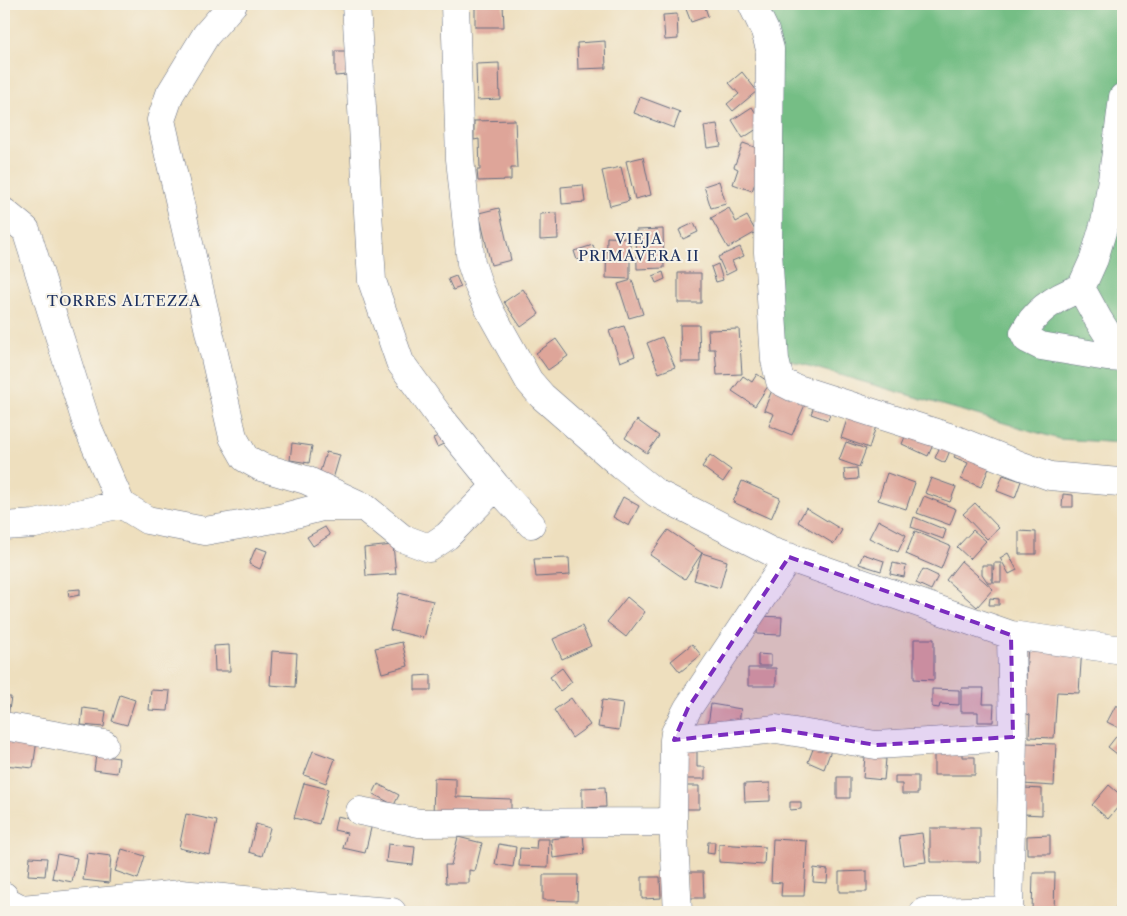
<svg xmlns="http://www.w3.org/2000/svg" width="1127" height="916" viewBox="0 0 1127 916" font-family="'Libre Caslon Text',serif">
  <style>
    .forest { fill: #74be85; stroke: #487672 }
    .building { fill: #dea599 }
    .lines { fill: none; stroke-linecap: round; stroke-linejoin: round }
    .minor-casing { stroke: #656d80; stroke-width: 29 }
    .minor { stroke: #fff; stroke-width: 28 }
    .marked { fill: #7b2cbf; fill-opacity: 0.2; stroke: #7b2cbf; stroke-width: 4; stroke-dasharray: 10 6; stroke-linejoin: round }
    .labels { text-anchor: middle; stroke-width: 4; stroke-linejoin: round; paint-order: stroke }
    .neighbourhood-label { font-size: 15px; letter-spacing: 1px; fill: #1b2f5e; stroke: #f7f3e8 }
  </style>
  <rect width="100%" height="100%" fill="#f7f3e8"/>
  <filter id="ink" filterUnits="userSpaceOnUse"><feTurbulence type="fractalNoise" baseFrequency=".02" numOctaves="2"/><feDisplacementMap in="SourceGraphic" scale="10" xChannelSelector="R" yChannelSelector="G"/><feConvolveMatrix kernelMatrix="1 2 1 2 8 2 1 2 1" color-interpolation-filters="sRGB"/></filter>
  <filter id="wash" filterUnits="userSpaceOnUse"><feTurbulence type="fractalNoise" baseFrequency=".0096" numOctaves="4" result="noise"/><feDisplacementMap in="SourceGraphic" scale="20" xChannelSelector="R" yChannelSelector="G"/><feGaussianBlur stdDeviation="1.12" result="paint"/><feColorMatrix in="noise" values="0 0 0 0 0 0 0 0 0 0 0 0 0 0 0 0 0 1.4 0 .05"/><feComposite in="paint" operator="in"/></filter>
  <g filter="url(#wash)">
    <rect width="100%" height="100%" fill="#eedfbe"/>
    <path class="forest" d="M769 4H1123V443L1059 439 778 357Z"/>
    <g id="blocks">
      <path class="building" d="M475 4H503L504 27H475Z
        M684 4H704L708 16 691 22Z
        M677 14 678 39 665 40 663 15Z
        M605 41 606 68 578 69 577 43Z
        M335 51H347V75L335 76Z
        M499 63 500 99 477 100 476 64Z
        M742 72 757 91 733 111 727 104 739 94 729 83Z
        M640 97 680 112 674 128 634 113Z
        M752 107 763 125 743 138 732 120Z
        M515 120 517 168H511V180L478 181 477 170H480L479 139 474 140V121Z
        M717 124 721 146 707 148 704 126Z
        M743 143 760 149 762 164 752 191 733 184 738 169 734 167Z
        M643 157 651 195 635 199 626 161Z
        M621 167 629 201 610 206 602 171Z
        M719 181 726 204 711 208 704 186Z
        M583 185 585 202 562 204 561 187Z
        M499 208 511 260 491 265 479 213Z
        M729 208 736 222 747 216 756 232 728 248 711 218Z
        M557 213 558 239 540 240V214Z
        M694 223 698 232 683 239 679 230Z
        M663 229 664 268 637 269 636 230Z
        M607 237 630 238V279L606 278Z
        M593 245 596 254 577 260 574 251Z
        M740 247 744 256 732 261 736 270 726 275 718 257Z
        M718 264 723 280 716 282 711 267Z
        M663 272 665 279 656 283 653 276Z
        M678 273H701V303H678Z
        M456 276 461 287 453 290 448 279Z
        M632 280 643 314 629 318 618 284Z
        M523 289 539 314 521 327 504 302Z
        M680 325H699L700 362H681Z
        M624 326 635 356 620 362 609 331Z
        M739 329 742 374 717 375 715 349H709L708 330Z
        M662 337 675 367 659 373 647 343Z
        M556 339 568 356 548 370 536 353Z
        M757 374 770 383 755 406 732 391 743 376 752 382Z
        M774 385 807 400 792 435 769 426 774 414 764 410Z
        M816 401 832 407 828 420 811 414Z
        M851 407 879 417 869 448 841 438Z
        M637 420 659 436 647 453 625 438Z
        M909 427 936 438 928 456 902 444Z
        M447 433 450 441 437 447 433 438Z
        M846 442 866 449 859 467 839 460Z
        M292 443 312 446 309 463 290 460Z
        M941 444 951 448 945 463 935 458Z
        M958 450 993 459 981 487 961 479 968 463 954 457Z
        M326 452 340 455 333 479 319 475Z
        M710 455 731 470 723 482 702 467Z
        M857 468 858 479 845 480 844 469Z
        M887 473 915 483 906 509 878 500Z
        M1003 475 1021 481 1015 498 997 491Z
        M931 478 956 487 950 502 925 493Z
        M742 481 780 498 771 519 733 502Z
        M1063 494 1073 495V507H1062Z
        M924 496 956 509 950 525 917 513Z
        M623 497 639 506 629 526 613 517Z
        M975 503 999 528 987 539 963 514Z
        M806 508 842 530 834 544 798 522Z
        M914 517 946 530 943 539 911 527Z
        M878 520 906 535 898 552 869 538Z
        M325 527 330 535 313 546 307 537Z
        M668 530 702 553 685 579 650 555Z
        M973 530 986 541 970 559 957 547Z
        M915 531 950 546 941 569 906 554Z
        M1019 531 1036 532V554H1019Z
        M393 545 396 574 366 576 364 548Z
        M256 547 267 551 260 569 249 564Z
        M702 553 727 561 720 588 694 580Z
        M1008 553 1017 570 1009 574 1000 558Z
        M863 554 884 561 881 571 859 564Z
        M569 558 570 575 536 577 534 559Z
        M961 561 993 589 977 607 946 580Z
        M893 563 906 566 904 577 890 574Z
        M994 563H1001V582H993Z
        M982 565H992V583H988L982 574Z
        M923 569 938 576 931 590 916 583Z
        M80 589V595L69 597 68 590Z
        M399 593 433 601 424 638 390 630Z
        M627 597 645 612 626 637 607 622Z
        M990 598 999 599V605H989Z
        M758 616 782 617 781 635 757 634Z
        M582 626 591 646 562 659 553 639Z
        M914 639H934V680L914 679Z
        M402 642 408 666 382 673 375 648Z
        M692 644 701 655 680 672 671 661Z
        M1028 644 1082 647 1079 693 1057 692 1054 738 1029 737 1030 715 1024 713Z
        M229 645 230 671H215L214 646Z
        M272 651 297 653 295 687 270 685Z
        M758 654 771 655V666H758Z
        M562 668 572 682 560 691 550 677Z
        M748 668H776V686H748Z
        M431 675V690H415V676Z
        M961 688H984L983 704H994L993 722H978V712H961Z
        M932 689 959 690V705L940 704 939 708 932 707Z
        M151 690 170 691 168 711 149 710Z
        M120 695 135 700 127 725 112 721Z
        M4 697H11L8 717H4Z
        M571 698 590 725 572 738 554 710Z
        M602 700 623 703 619 730 598 727Z
        M711 704 741 709 738 729 708 725Z
        M1116 705 1123 709V730L1107 722Z
        M83 708 106 711 104 727 81 725Z
        M1118 734 1123 738V746L1117 754 1108 747Z
        M7 736 37 740 33 768 4 765Z
        M817 739 833 745 824 769 808 762Z
        M962 742V757H975V775H934V743Z
        M1025 743 1056 744 1054 786 1023 784Z
        M677 746 697 747V767H705V779H676Z
        M313 751 335 759 326 783 304 775Z
        M96 755 119 758 117 773 94 770Z
        M865 757 886 759 884 780 863 778Z
        M895 776H918V794H902V784H895Z
        M837 777H850V798H837Z
        M434 778 456 779V797L511 799V820L433 818Z
        M304 783 328 789 319 824 294 818Z
        M770 783V801L745 802 744 784Z
        M378 784 399 795 394 805 373 794Z
        M1109 785 1123 797V801L1108 819 1092 805Z
        M681 786H699V809H681Z
        M605 787 606 807 582 808V788Z
        M1025 788 1042 789V815L1024 814Z
        M790 802H801V809L790 810Z
        M186 814 217 821 210 855 179 848Z
        M337 816 372 824 365 853 343 848 347 833 334 830Z
        M256 824 270 828 262 856 249 852Z
        M930 828H980V862H930Z
        M922 833 926 862 903 865 899 836Z
        M583 835 585 854 553 858 551 839Z
        M1050 835V854H1027V836Z
        M458 837 482 843 475 871 469 870V883H446L445 865H451Z
        M537 839H549L548 867 519 866 520 848 536 849Z
        M773 839 807 841 804 896H781L782 883 771 882Z
        M708 842H715L714 854 707 853Z
        M388 844 415 847 413 865 386 862Z
        M499 844 516 847 513 867 495 864Z
        M719 844 765 847 764 865 719 862Z
        M122 849 145 856 138 879 115 871Z
        M87 853 111 856 109 883 83 880Z
        M57 854 77 858 72 882 52 878Z
        M30 857 47 858 45 876 28 875Z
        M814 868 828 870 827 883 813 882Z
        M867 871V892H839V872Z
        M686 872H703L704 898H687Z
        M1033 873H1055L1054 912H1032Z
        M543 875H578L577 901 543 900Z
        M642 877H660L661 898 642 899Z
        M1118 904 1123 908V912H1112Z"/>
    </g>
  </g>
  <g filter="url(#ink)">
    <use href="#blocks" fill-opacity="0" stroke="#656d80" stroke-width="1"/>
    <g class="lines">
      <defs>
        <path id="minor" d="M233 4 206 35 170 94 161 120 233 437 245 458 261 467 306 480 364 507 402 538 429 548 447 536 496 486
          M356 4 372 281 400 362 439 416 496 486 531 524
          M455 4 460 159 471 263 479 287 491 313 529 381 542 396 622 466 656 493 770 551 1011 635 1123 650
          M752 4 765 31 770 49 768 252 775 360 780 381 792 387 949 437 1022 466 1050 476 1119 482 1123 481
          M1123 97 1116 153 1106 218 1094 259 1081 288C1059 296 1035 310 1024 333L1027 339 1041 346 1107 357 1123 358
          M4 212 26 230 88 428 121 504 147 520 205 531 280 518 322 507H357
          M1081 288 1098 319 1110 338 1123 349
          M4 526 35 524 121 504
          M4 726 104 744
          M674 740 776 729 876 745 1013 737
          M360 811 419 823 673 822
          M4 896 5 900 22 909 181 894 297 905 392 912
          M678 912 673 822 674 740 675 733 688 708 789 557
          M924 912 1009 910
          M1009 912 1013 737 1011 635"/>
      </defs>
      <use href="#minor" class="minor-casing"/>
      <use href="#minor" class="minor"/>
    </g>
  </g>
  <path class="marked" d="M789 557 1011 635 1013 737 876 745 776 729 674 740 688 708Z"/>
  <g class="labels">
    <g class="neighbourhood-label">
      <text x="639" y="244">VIEJA<tspan x="639" dy="17">PRIMAVERA II</tspan></text>
      <text x="124" y="306">TORRES ALTEZZA</text>
    </g>
  </g>
  <rect width="1127" height="916" fill="none" stroke="#f7f3e8" stroke-width="20"/>
</svg>
